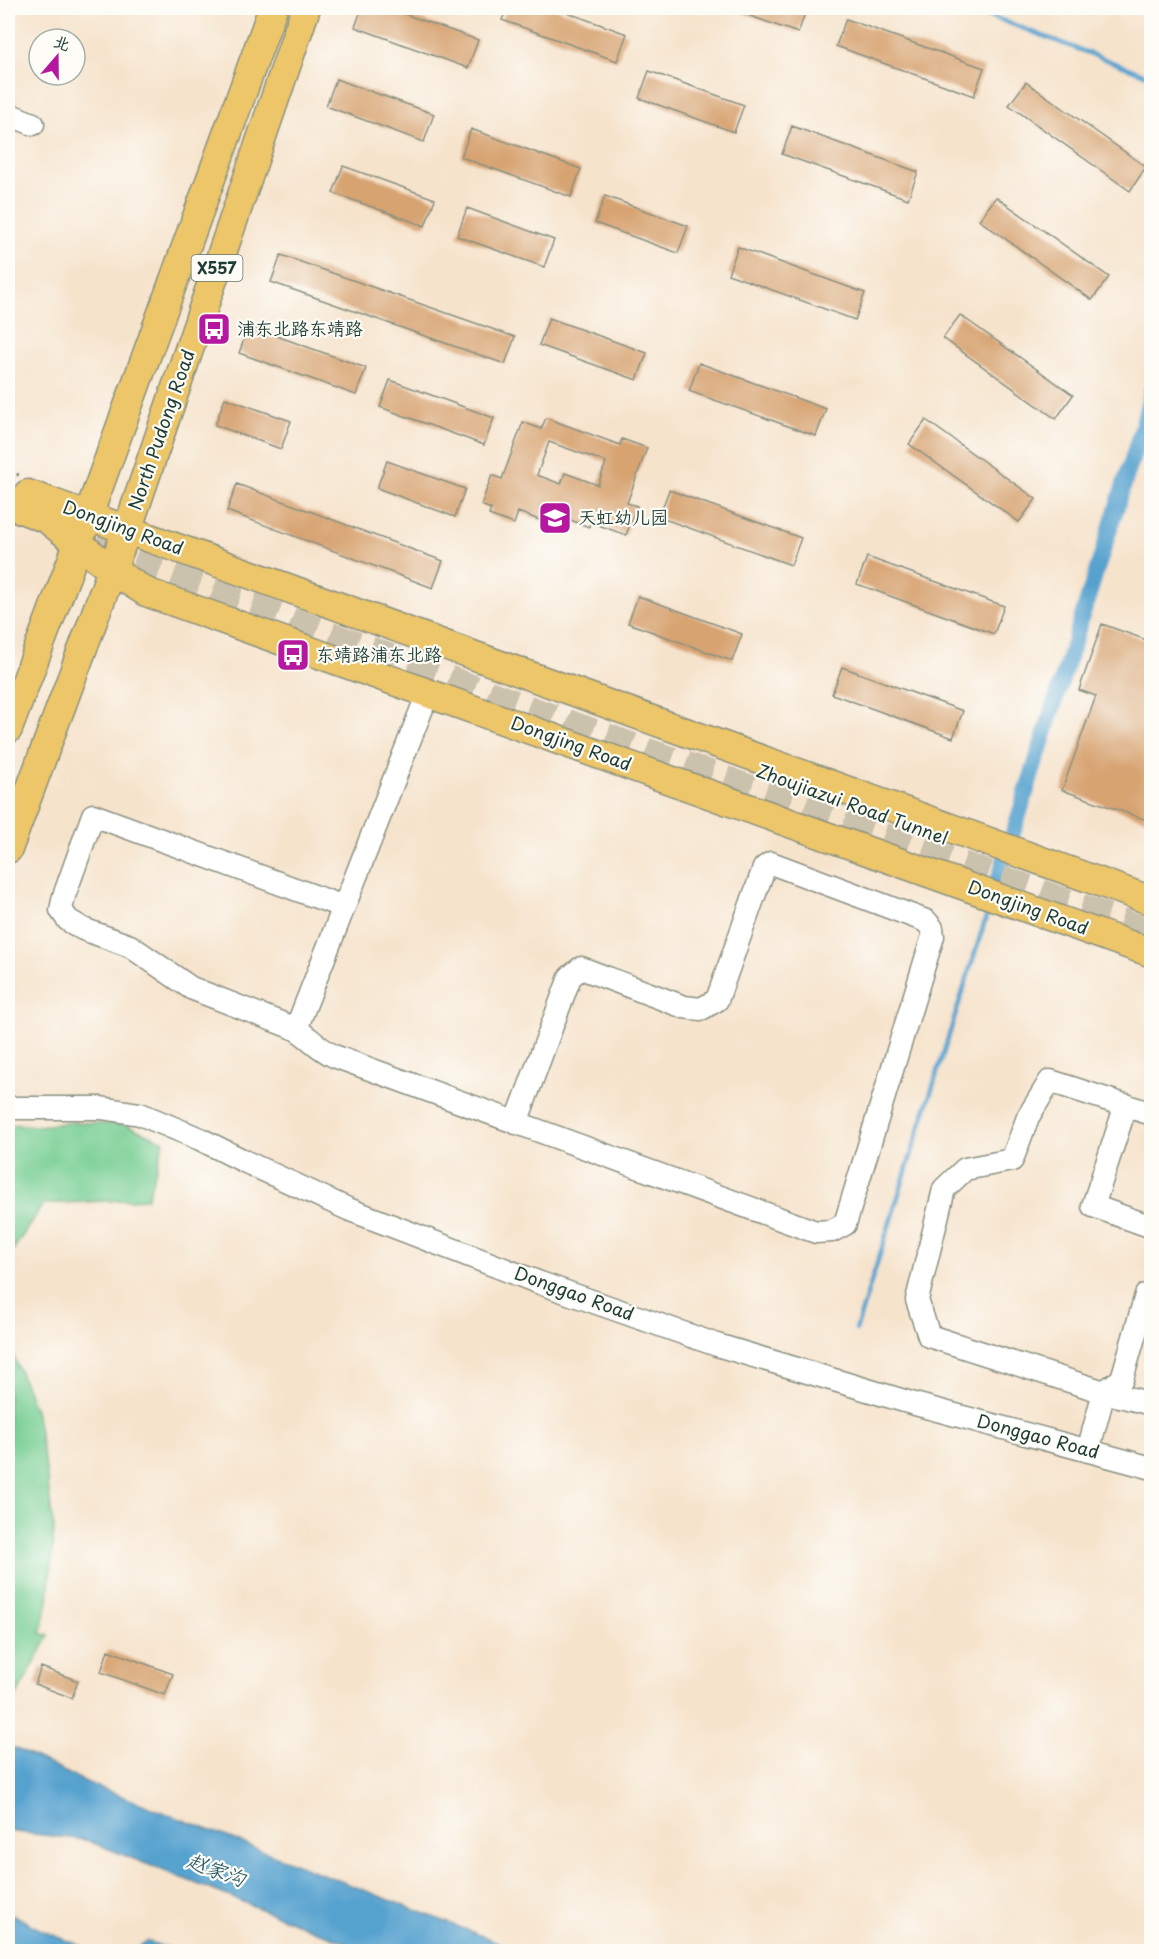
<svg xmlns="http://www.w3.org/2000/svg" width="1159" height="1959" viewBox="0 0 1159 1959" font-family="'Playpen Sans','LXGW WenKai TC',sans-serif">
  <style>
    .green { fill: #76ce93; stroke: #4a8664; stroke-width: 1.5 }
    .water { fill: #56a2cf; stroke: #3a7082; stroke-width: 1.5 }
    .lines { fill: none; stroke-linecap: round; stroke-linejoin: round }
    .stream { stroke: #56a2cf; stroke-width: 4.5 }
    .canal { stroke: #56a2cf; stroke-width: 16 }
    .building { fill: #d7a371; fill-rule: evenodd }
    .major-tunnel { stroke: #cbc2ae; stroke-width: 28; stroke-dasharray: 28 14; stroke-linecap: butt }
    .minor-casing { stroke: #8a9080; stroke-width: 25 }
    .major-casing { stroke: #8a9080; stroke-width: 31 }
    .path { stroke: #8a9080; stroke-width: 3; stroke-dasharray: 4.5 4.5; stroke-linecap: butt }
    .minor { stroke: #fff; stroke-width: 22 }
    .major { stroke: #ecc669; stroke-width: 28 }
    .labels { text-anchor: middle; stroke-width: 4.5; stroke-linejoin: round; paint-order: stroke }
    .shield { fill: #fdfcf7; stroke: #62766e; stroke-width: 1.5 }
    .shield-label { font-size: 16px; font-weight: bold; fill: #1f3d34 }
    .poi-label { font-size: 18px; fill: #1f3d34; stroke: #fdfcf7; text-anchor: start }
    .street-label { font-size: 18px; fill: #1f3d34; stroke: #fdfcf7 }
    .water-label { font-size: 20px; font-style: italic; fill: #32606a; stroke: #fdfcf7 }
  </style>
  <rect width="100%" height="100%" fill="#fdfcf7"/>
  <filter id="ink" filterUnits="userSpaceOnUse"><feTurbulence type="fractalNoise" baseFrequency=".0167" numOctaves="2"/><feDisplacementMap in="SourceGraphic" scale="12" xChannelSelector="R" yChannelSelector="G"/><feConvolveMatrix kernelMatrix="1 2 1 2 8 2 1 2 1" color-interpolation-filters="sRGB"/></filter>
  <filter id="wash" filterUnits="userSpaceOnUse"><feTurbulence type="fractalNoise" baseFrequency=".008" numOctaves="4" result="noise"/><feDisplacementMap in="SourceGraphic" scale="24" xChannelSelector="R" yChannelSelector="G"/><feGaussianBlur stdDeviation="1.35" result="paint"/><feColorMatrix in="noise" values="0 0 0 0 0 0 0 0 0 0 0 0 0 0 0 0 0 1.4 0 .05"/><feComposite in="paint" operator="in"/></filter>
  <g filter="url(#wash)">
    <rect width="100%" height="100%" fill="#f6e3cc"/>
    <path class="green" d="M75 1122 126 1125 164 1141 147 1199 43 1204 8 1258V1124L38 1126Z
      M8 1342 35 1410 46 1470 54 1531 48 1601 41 1633 49 1636 13 1702 8 1700Z"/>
    <path class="water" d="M8 1745 88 1783 521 1951H367L86 1840 8 1831Z
      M8 1912 41 1930 94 1951H8Z
      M147 1941 175 1951H132Z"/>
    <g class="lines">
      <path class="stream" d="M969 8 1152 77
        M856 1330 990 905"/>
      <path class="canal" d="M1011 840 1140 434 1152 390
        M996 887 1005 858"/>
    </g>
    <g id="blocks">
      <path class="building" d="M362 8H387L478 40 468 68 355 27Z
        M507 8H554L627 34 617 61 502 20Z
        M731 8H807L798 33 731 9Z
        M846 19 984 68 974 96 836 46Z
        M649 71 744 105 734 132 639 98Z
        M336 79 434 114 424 142 326 106Z
        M1026 82 1146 167 1130 191 1009 105Z
        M792 126 918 172 908 199 782 154Z
        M471 129 581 169 571 197 461 157Z
        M343 166 435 199 425 226 333 193Z
        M605 196 688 226 678 253 595 223Z
        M996 197 1109 277 1092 300 979 220Z
        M467 208 554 240 544 267 457 236Z
        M738 247 865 293 855 320 728 274Z
        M281 255 515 337 505 364 271 282Z
        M960 315 1073 395 1056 419 943 338Z
        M549 318 647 353 637 380 539 345Z
        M249 326 366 368 356 395 239 353Z
        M699 363 826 409 816 436 689 391Z
        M390 380 494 418 484 445 380 407Z
        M225 398 291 421 281 449 215 425Z
        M546 418 620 445 622 439 647 448 627 503 637 506 626 535 590 522 589 527 554 514 550 524 518 512 514 524 489 515 491 509 481 505 492 475 502 479 523 422 541 429ZM549 442 606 462 598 485 565 473 561 484 537 475Z
        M926 420 1036 499 1019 522 909 444Z
        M387 461 465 489 455 517 377 488Z
        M237 484 443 561 433 588 227 511Z
        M669 490 801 538 791 565 659 517Z
        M867 557 1004 606 994 634 857 584Z
        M638 596 742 634 732 661 628 623Z
        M1102 624 1152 642V822L1062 790 1096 696 1079 690Z
        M842 667 963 711 953 738 832 694Z
        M108 1650 173 1674 165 1695 101 1672Z
        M41 1667 78 1681 72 1698 35 1684Z"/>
    </g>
  </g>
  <g filter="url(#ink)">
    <use href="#blocks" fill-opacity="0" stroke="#8a9080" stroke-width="1.5"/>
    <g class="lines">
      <path class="major-tunnel" d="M94 548 550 717 1152 933"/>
      <defs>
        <path id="minor" d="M8 114 33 124
          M344 907 93 815 64 896 61 910 68 920 83 929 130 946 191 988 296 1029C310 1038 319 1049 334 1056L816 1232 832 1231 845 1224 933 936 932 928 926 921 771 863 764 868 717 1000 701 1009 684 1007 581 968 570 977 516 1123
          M296 1029 428 693
          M1126 1105 1093 1206 1152 1227
          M8 1108H101L140 1114 200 1139 246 1162 348 1209 540 1283 717 1345 911 1403 1152 1468
          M1152 1114 1050 1081 1028 1117 1012 1160 965 1169 944 1189 917 1300 929 1336 1104 1392 1152 1404
          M1088 1451 1104 1392 1122 1379 1146 1295"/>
        <path id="major" d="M28 494 1152 901
          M8 504 47 519 112 570 146 592 1152 953
          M8 729 72 560 273 8
          M8 849 132 516 306 8"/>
      </defs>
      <use href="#minor" class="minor-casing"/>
      <use href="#major" class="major-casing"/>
      <path class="path" d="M8 471 19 475"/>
      <use href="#minor" class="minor"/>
      <use href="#major" class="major"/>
    </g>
  </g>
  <defs>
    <symbol id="bus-square" viewBox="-11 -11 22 22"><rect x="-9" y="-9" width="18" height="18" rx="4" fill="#b5179e" stroke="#fdfcf7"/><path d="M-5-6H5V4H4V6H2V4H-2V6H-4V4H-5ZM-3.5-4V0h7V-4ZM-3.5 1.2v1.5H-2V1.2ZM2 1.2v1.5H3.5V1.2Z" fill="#fff"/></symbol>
    <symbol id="school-square" viewBox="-11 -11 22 22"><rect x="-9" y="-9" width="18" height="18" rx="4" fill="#b5179e" stroke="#fdfcf7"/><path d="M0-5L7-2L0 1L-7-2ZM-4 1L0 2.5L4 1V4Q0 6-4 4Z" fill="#fff"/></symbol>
  </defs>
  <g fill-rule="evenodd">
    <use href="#bus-square" x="195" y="310" width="38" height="38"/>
    <use href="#school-square" x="536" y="499" width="38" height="38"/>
    <use href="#bus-square" x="274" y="636" width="38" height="38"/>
  </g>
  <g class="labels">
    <rect class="shield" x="191.5" y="255" width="51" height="26" rx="4.5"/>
    <g class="shield-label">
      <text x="217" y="274">X557</text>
    </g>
    <g class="poi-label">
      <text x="237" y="335">浦东北路东靖路</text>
      <text x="578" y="524">天虹幼儿园</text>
      <text x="316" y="661">东靖路浦东北路</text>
    </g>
    <g class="street-label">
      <text transform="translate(162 430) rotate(-71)" y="6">North Pudong Road</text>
      <text transform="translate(123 528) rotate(20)" y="6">Dongjing Road</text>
      <text transform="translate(571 744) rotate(20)" y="6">Dongjing Road</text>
      <text transform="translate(852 805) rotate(20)" y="6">Zhoujiazui Road Tunnel</text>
      <text transform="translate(1028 908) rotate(20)" y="6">Dongjing Road</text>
      <text transform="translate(574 1294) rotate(20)" y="6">Donggao Road</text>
      <text transform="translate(1038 1437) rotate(15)" y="6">Donggao Road</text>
    </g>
    <g class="water-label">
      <text transform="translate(216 1870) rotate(20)" y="7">赵家沟</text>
    </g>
  </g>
  <rect width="1159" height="1959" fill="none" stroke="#fdfcf7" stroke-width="30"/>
  <g transform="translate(57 57) rotate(20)"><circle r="28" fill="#fdfcf7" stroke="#a4b0a9" stroke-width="1.5"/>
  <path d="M0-4.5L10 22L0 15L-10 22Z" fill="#b5179e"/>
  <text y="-9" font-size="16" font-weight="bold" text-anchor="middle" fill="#1f3d34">北</text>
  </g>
</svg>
